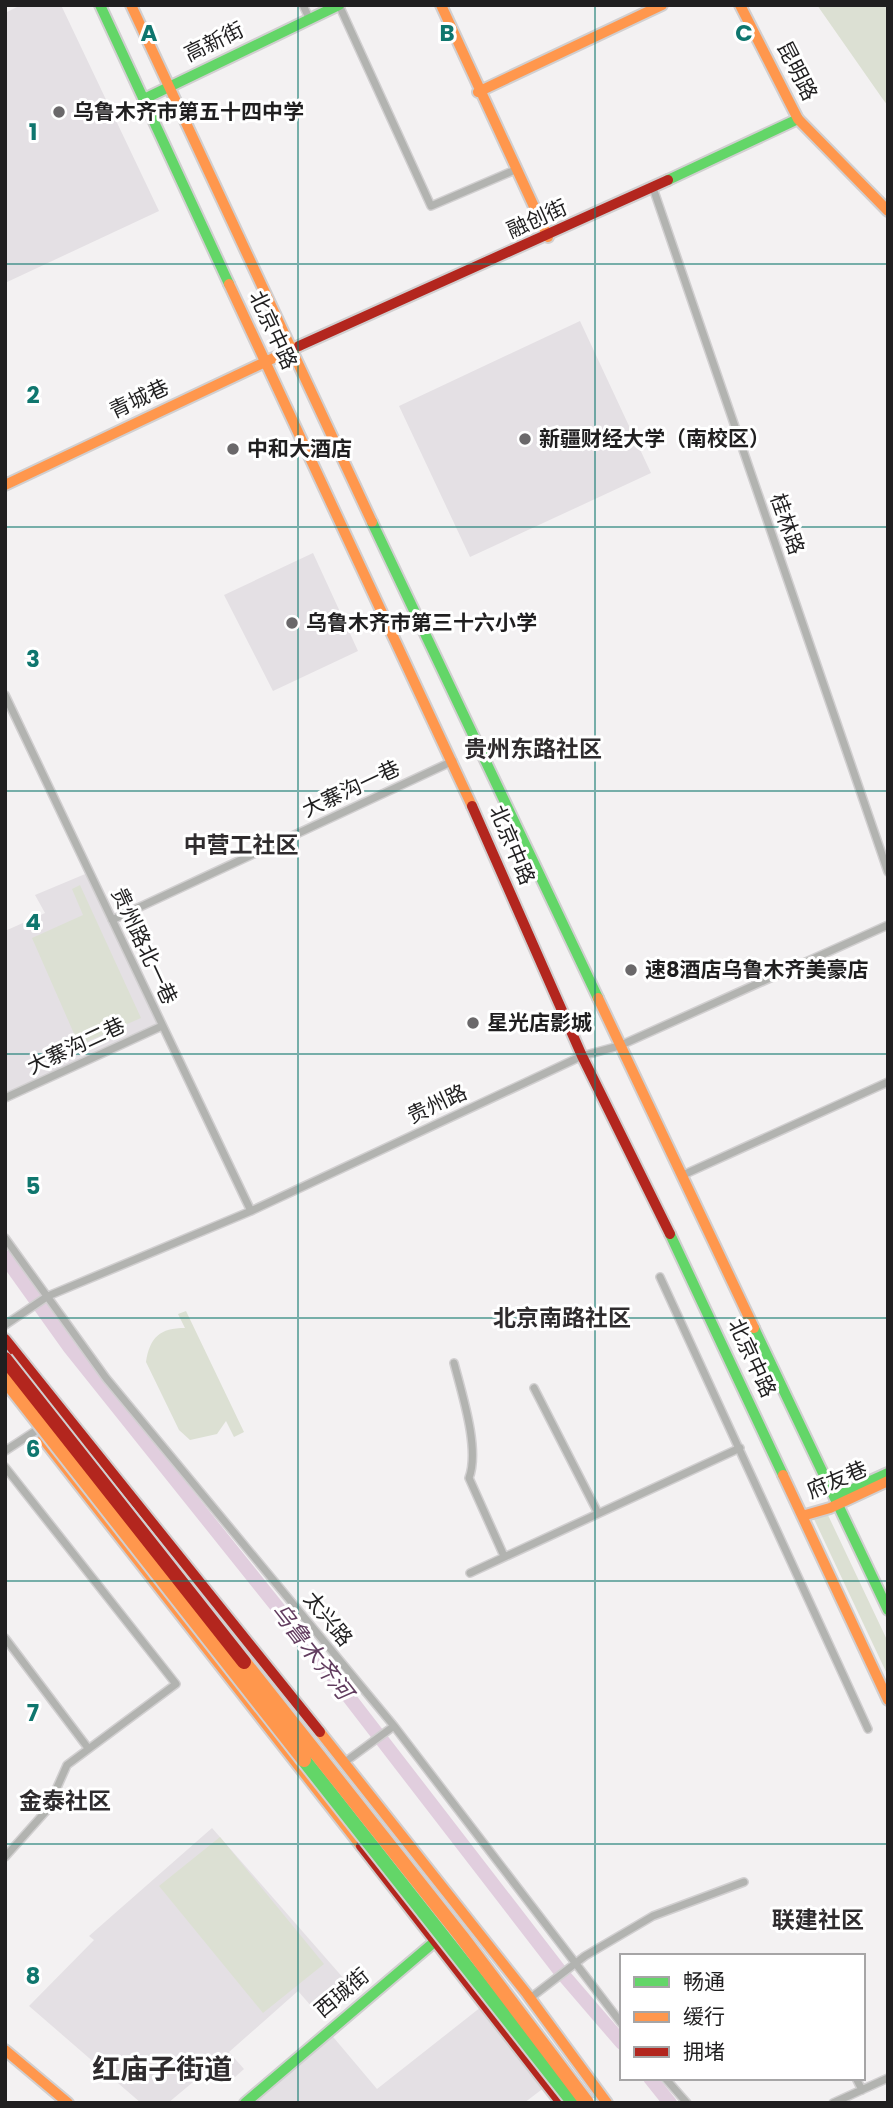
<svg xmlns="http://www.w3.org/2000/svg" width="893" height="2108" viewBox="0 0 893 2108" font-family="Poppins,'Noto Sans SC',sans-serif">
  <style>
    .built { fill: #e4e0e4 }
    .green { fill: #dce0d3 }
    .lines { fill: none; stroke-linecap: round; stroke-linejoin: round }
    .river { stroke: #e1cede; stroke-width: 14 }
    .street-casing { stroke: #d1cfd0; stroke-width: 10 }
    .fast-casing { stroke: #d1cfd0; stroke-width: 14 }
    .slow-casing { stroke: #d1cfd0; stroke-width: 14 }
    .jam-casing { stroke: #d1cfd0; stroke-width: 14 }
    .street { stroke: #b2b3b0; stroke-width: 7 }
    .fast { stroke: #63d668; stroke-width: 10 }
    .slow { stroke: #ff974d; stroke-width: 10 }
    .jam { stroke: #b3261e; stroke-width: 10 }
    .fast-bridge-casing { stroke: #d1cfd0; stroke-width: 18; stroke-linecap: butt }
    .slow-bridge-casing { stroke: #d1cfd0; stroke-width: 18; stroke-linecap: butt }
    .jam-bridge-casing { stroke: #d1cfd0; stroke-width: 18; stroke-linecap: butt }
    .fast-bridge { stroke: #63d668; stroke-width: 14 }
    .slow-bridge { stroke: #ff974d; stroke-width: 14 }
    .jam-bridge { stroke: #b3261e; stroke-width: 14 }
    .grid { fill: none; stroke: #0f766e; stroke-width: 2; stroke-opacity: 0.55 }
    .poi-dot { fill: #6a686a; stroke: #fff; stroke-width: 2.5 }
    .labels { text-anchor: middle; stroke-width: 6; stroke-linejoin: round; paint-order: stroke }
    .street-label { font-size: 21px; fill: #201f20; stroke: #fff }
    .poi-label { font-size: 21px; font-weight: bold; fill: #201f20; stroke: #fff; text-anchor: start }
    .neighbourhood-label { font-size: 23px; font-weight: bold; fill: #2f2c2e; stroke: #fff }
    .water-label { font-size: 23px; font-style: italic; fill: #623d5f; stroke: #fff }
    .district-label { font-size: 28px; font-weight: bold; fill: #2f2c2e; stroke: #fff }
    .grid-label { font-size: 23px; text-anchor: middle; font-weight: bold; fill: #0f766e; stroke: #fff; stroke-width: 6; stroke-linejoin: round; paint-order: stroke }
  </style>
  <rect width="100%" height="100%" fill="#f3f1f2"/>
  <path class="built" d="M21 5H61L159 211 5 283V13Z
    M580 321 651 473 470 557 399 406Z
    M313 553 358 651 273 691 224 595Z
    M90 872 162 1026 5 1098V931L45 913 35 895Z
    M212 1828 345 1980 343 1999 319 2015 298 1991 229 2052 244 2069 234 2078 217 2062 168 2103H141L29 2006 94 1940 89 1936Z
    M481 2007 545 2087 524 2103H245L329 2032 377 2089Z"/>
  <path class="green" d="M817 5H888V106L882 98Z
    M80 885 141 1018 79 1045 32 938 83 915 72 889Z
    M186 1311 244 1432 234 1437 226 1421 217 1434 190 1440 179 1430 146 1362C150 1337 160 1328 185 1328L178 1314Z
    M827 1513 888 1642V1676L814 1519Z
    M220 1837 324 1964 263 2013 159 1886Z"/>
  <g class="lines">
    <path class="river" d="M5 1257 70 1348 338 1683 560 1971 622 2043
      M650 2078 670 2103"/>
    <defs>
      <path id="street" d="M303 5 310 20
        M339 5 431 206 515 170
        M653 188 888 872
        M5 695 251 1211
        M112 920 453 761
        M5 1098 162 1026
        M683 1175 888 1082
        M5 1238 106 1378 394 1726 622 2024
        M660 1277 868 1729
        M5 1325 48 1296 251 1211 582 1056 619 1046 888 925
        M454 1363C462 1394 480 1449 469 1478L504 1556
        M534 1388 598 1513
        M5 1451 37 1430
        M5 1467 176 1684 67 1765 47 1810 5 1857
        M470 1573 740 1448
        M5 1638 88 1748
        M345 1762 394 1726
        M529 1999 585 1956 653 1916 744 1882
        M665 2078 687 2103
        M856 2078 862 2090
        M833 2103 888 2078"/>
      <path id="fast" d="M100 5 229 284
        M144 99 339 5
        M668 180 798 119
        M372 522 598 998
        M670 1234 783 1475
        M754 1328 888 1610
        M835 1497 888 1473
        M245 2103 439 1938"/>
      <path id="slow" d="M131 5 372 522
        M441 5 548 237
        M740 5 798 119 888 211
        M478 92 662 5
        M229 284 472 806
        M5 485 299 346
        M598 998 754 1328
        M43 1439 361 1846
        M783 1475 888 1700
        M802 1516 830 1508 888 1481
        M320 1732 527 1994 607 2103
        M5 2050 68 2103"/>
      <path id="jam" d="M299 346 668 180
        M472 806 582 1056 670 1234
        M5 1339 320 1732
        M361 1846 561 2103"/>
    </defs>
    <use href="#street" class="street-casing"/>
    <use href="#fast" class="fast-casing"/>
    <use href="#slow" class="slow-casing"/>
    <use href="#jam" class="jam-casing"/>
    <use href="#street" class="street"/>
    <use href="#fast" class="fast"/>
    <use href="#slow" class="slow"/>
    <use href="#jam" class="jam"/>
    <defs>
      <path id="fast-bridge" d="M304 1760 574 2103"/>
      <path id="slow-bridge" d="M5 1379 304 1760
        M244 1662 461 1936 587 2103"/>
      <path id="jam-bridge" d="M5 1359 244 1662"/>
    </defs>
    <use href="#fast-bridge" class="fast-bridge-casing"/>
    <use href="#slow-bridge" class="slow-bridge-casing"/>
    <use href="#jam-bridge" class="jam-bridge-casing"/>
    <use href="#fast-bridge" class="fast-bridge"/>
    <use href="#slow-bridge" class="slow-bridge"/>
    <use href="#jam-bridge" class="jam-bridge"/>
  </g>
  <path class="grid" d="M298 5V2103M595 5V2103M5 264H888M5 527H888M5 791H888M5 1054H888M5 1318H888M5 1581H888M5 1844H888"/>
  <g class="poi-dot">
    <circle cx="59" cy="112" r="7"/>
    <circle cx="525" cy="439" r="7"/>
    <circle cx="233" cy="449" r="7"/>
    <circle cx="292" cy="623" r="7"/>
    <circle cx="631" cy="970" r="7"/>
    <circle cx="473" cy="1023" r="7"/>
  </g>
  <g class="labels">
    <g class="street-label">
      <text transform="translate(214 42) rotate(-26)" y="7">高新街</text>
      <text transform="translate(797 71) rotate(63)" y="7">昆明路</text>
      <text transform="translate(537 219) rotate(-24)" y="7">融创街</text>
      <text transform="translate(273 330) rotate(65)" y="7">北京中路</text>
      <text transform="translate(139 399) rotate(-25)" y="7">青城巷</text>
      <text transform="translate(787 524) rotate(71)" y="7">桂林路</text>
      <text transform="translate(351 789) rotate(-25)" y="7">大寨沟一巷</text>
      <text transform="translate(512 845) rotate(67)" y="7">北京中路</text>
      <text transform="translate(144 946) rotate(65)" y="7">贵州路北一巷</text>
      <text transform="translate(76 1046) rotate(-25)" y="7">大寨沟二巷</text>
      <text transform="translate(437 1104) rotate(-25)" y="7">贵州路</text>
      <text transform="translate(752 1358) rotate(65)" y="7">北京中路</text>
      <text transform="translate(837 1480) rotate(-23)" y="7">府友巷</text>
      <text transform="translate(328 1619) rotate(51)" y="7">太兴路</text>
      <text transform="translate(342 1993) rotate(-40)" y="7">西珹街</text>
    </g>
    <g class="poi-label">
      <text x="73" y="119">乌鲁木齐市第五十四中学</text>
      <text x="539" y="446">新疆财经大学（南校区）</text>
      <text x="247" y="456">中和大酒店</text>
      <text x="306" y="630">乌鲁木齐市第三十六小学</text>
      <text x="645" y="977">速8酒店乌鲁木齐美豪店</text>
      <text x="487" y="1030">星光店影城</text>
    </g>
    <g class="neighbourhood-label">
      <text x="533" y="757">贵州东路社区</text>
      <text x="241" y="853">中营工社区</text>
      <text x="562" y="1326">北京南路社区</text>
      <text x="65" y="1809">金泰社区</text>
      <text x="818" y="1928">联建社区</text>
    </g>
    <g class="water-label">
      <text transform="translate(312 1651) rotate(52)" y="8">乌鲁木齐河</text>
    </g>
    <g class="district-label">
      <text x="162" y="2079">红庙子街道</text>
    </g>
  </g>
  <g class="grid-label">
    <text x="149" y="41">A</text>
    <text x="447" y="41">B</text>
    <text x="744" y="41">C</text>
    <text x="33" y="140">1</text>
    <text x="33" y="403">2</text>
    <text x="33" y="667">3</text>
    <text x="33" y="930">4</text>
    <text x="33" y="1194">5</text>
    <text x="33" y="1457">6</text>
    <text x="33" y="1721">7</text>
    <text x="33" y="1984">8</text>
  </g>
  <rect width="893" height="2108" fill="none" stroke="#201f20" stroke-width="14"/>
  <rect x="620" y="1954" width="245" height="126" fill="#ffffff" stroke="#a6a5a6" stroke-width="2"/>
  <rect x="634" y="1977" width="35" height="10" fill="#63d668" stroke="#a6a5a6" stroke-width="2"/>
  <text x="683" y="1989" font-size="21" fill="#201f20">畅通</text>
  <rect x="634" y="2012" width="35" height="10" fill="#ff974d" stroke="#a6a5a6" stroke-width="2"/>
  <text x="683" y="2024" font-size="21" fill="#201f20">缓行</text>
  <rect x="634" y="2047" width="35" height="10" fill="#b3261e" stroke="#a6a5a6" stroke-width="2"/>
  <text x="683" y="2059" font-size="21" fill="#201f20">拥堵</text>
</svg>
